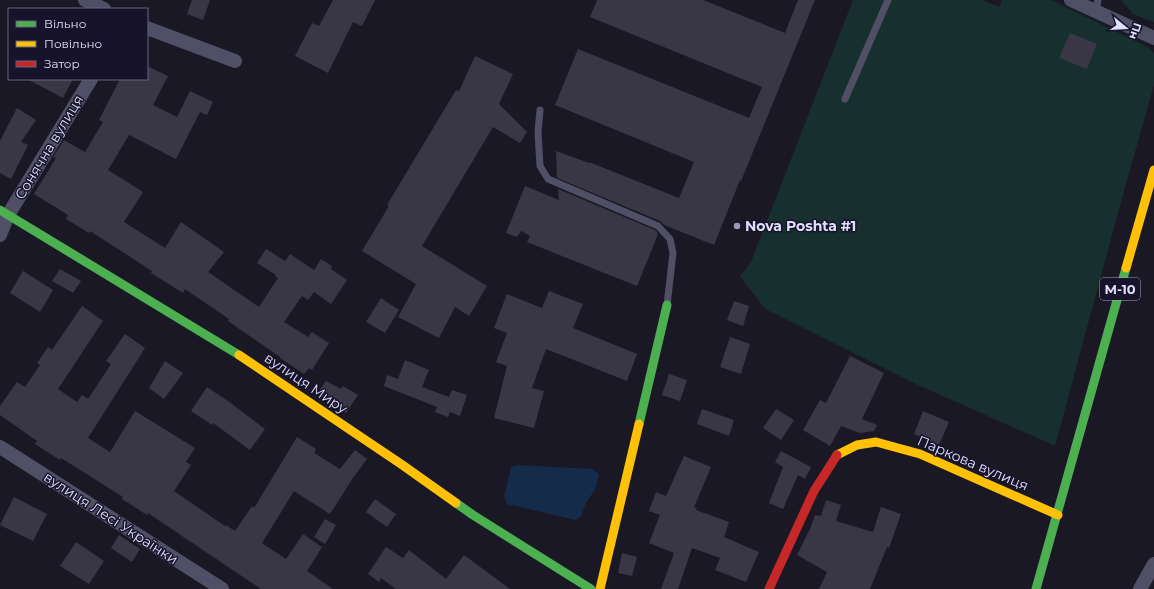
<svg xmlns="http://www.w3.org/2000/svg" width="1154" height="589" viewBox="0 0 1154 589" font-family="Montserrat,sans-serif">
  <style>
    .grass { fill: #17302f }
    .water { fill: #142b4a }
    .building { fill: #393746 }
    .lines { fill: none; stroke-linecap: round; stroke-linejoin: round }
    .lane { stroke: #4f4f65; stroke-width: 7 }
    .street { stroke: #4f4f65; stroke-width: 14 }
    .fast { stroke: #4caf50; stroke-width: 9 }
    .slow { stroke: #ffc107; stroke-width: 9 }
    .jam { stroke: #c62828; stroke-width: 9 }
    .poi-dot { fill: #9b99b1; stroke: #16132a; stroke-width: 1.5 }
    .labels { text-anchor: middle; stroke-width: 3; stroke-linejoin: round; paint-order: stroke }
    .shield { fill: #16132a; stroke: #a3a2be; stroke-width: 1 }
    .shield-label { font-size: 13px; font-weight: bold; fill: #e0dffd }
    .street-label { font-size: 14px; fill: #e0dffd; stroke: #16132a }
    .poi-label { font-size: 14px; font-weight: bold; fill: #e0dffd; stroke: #16132a; text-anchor: start }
  </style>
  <rect width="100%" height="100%" fill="#1a1825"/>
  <path class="grass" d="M853 0H983L999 7 1002 0H1051L1148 47 1154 53V85L1122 198 1055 446 916 384 765 309 740 276 751 262Z
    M1121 0H1154V22L1133 14Z"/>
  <path class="water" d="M517 465 592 469 599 474 597 484 594 491 586 503 581 516 576 520 507 504 504 497 511 467Z"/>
  <path class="building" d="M192 0H210L203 20 187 14Z
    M333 0H375L362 26 353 22 328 73 295 56 312 23 319 26Z
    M597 0H703L785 33 798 0H815L741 181 740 180 714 245 664 225 660 221 557 178 556 151 589 163V162L679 198 694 162 555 105 578 49 749 118 762 87 590 17Z
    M1070 33 1097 44 1087 69 1059 58Z
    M475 56 513 74 499 104 527 132 520 143 493 127 422 246 487 286 469 316 455 307 439 338 398 317 416 284 362 251 389 206 387 205 456 90 459 91Z
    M147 66 168 76 153 105 177 117 190 91 213 102 207 115 200 112 176 159 129 135 108 170 143 192 124 222 165 248 181 222 224 252 208 272 259 307 278 278 275 276 276 275 257 263 266 249 285 261 290 254 314 270 321 259 332 266 331 269 347 280 331 304 314 292 308 300 302 296 284 322 308 337 312 332 329 343 312 370 309 368 304 374 280 358V357L228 321 229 319 185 289 183 293 151 273 152 271 90 231 89 233 66 219 68 215 34 194 56 158 53 157 64 140 85 152 103 122 99 120 120 79H147Z
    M27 79H73L63 98Z
    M17 108 36 120 21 142 28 145 11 179 0 173V141Z
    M525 186 559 200 558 189 655 230 658 234 637 286 527 242 530 236 521 231 517 237 506 233Z
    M60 269 81 281 73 293 52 281Z
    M23 271 53 290 40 312 10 293Z
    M549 291 583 304 573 328 637 354 627 381 546 349 532 388 544 391 534 428 494 418 507 366 496 362 507 333 494 328 507 294 542 308Z
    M381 298 399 310 385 333 366 322Z
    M734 301 749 306 743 326 727 320Z
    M82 306 103 321 58 389 77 402 82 395 88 399 111 364 106 361 125 334 145 348 88 438 110 452 135 411 195 448 186 462 191 465 174 491 225 526 226 525 235 531 252 506 254 508 297 437 316 449 314 453 340 469 355 450 367 459 353 478 330 514 294 491 262 543 286 559 303 534 322 547 307 571 333 589H261L148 513 147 515 122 499 123 497 61 458 60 460 35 444 37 441 0 415V406L17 382 25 387 40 365 37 363 48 347 52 350Z
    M730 337 750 344 741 374 720 367Z
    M850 356 884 373 862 419 877 425 874 431 860 433 841 426 830 446 803 430 820 400 826 403Z
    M405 360 429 370 422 387 449 397 452 390 467 395 460 416 450 412 448 417 435 412 437 407 384 386 387 375 398 379Z
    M165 361 183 373 164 399 149 388Z
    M669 374 687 380 680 401 662 395Z
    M326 381 341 389 343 386 358 395 346 413 332 404 333 402 317 394Z
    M207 387 228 401 265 429 250 450 213 423 212 425 191 411Z
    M702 409 734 420 729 436 697 424Z
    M776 409 794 420 781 440 763 428Z
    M923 411 949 422 939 445 914 434Z
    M781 451 811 467 805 479 798 475 783 509 769 503 783 467 775 462Z
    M684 456 711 467 694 507 697 508 696 510 729 522 724 537 759 552 746 582 715 570 720 558 692 548 678 589H661L674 553 649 543 660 515 649 511 656 492 666 496Z
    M14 497 47 514 33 541 0 525Z
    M375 499 396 514 387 527 366 512Z
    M826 500 841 505 836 521 873 532 881 507 901 514 889 548 887 547 870 589H819L827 572 797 555 810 529 815 515 821 516Z
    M325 519 336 525 325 544 314 537Z
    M119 535 140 549 132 562 111 548Z
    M76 542 104 561 89 584 60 566Z
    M386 547 403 558 409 550 446 579 464 555 510 589H396L381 578 379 582 368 574Z
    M622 553 637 557 632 576 618 573Z"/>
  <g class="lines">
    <path class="lane" d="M1096 12 1098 0
      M845 99 888 0
      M540 110 538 132 540 166 548 179 658 226 670 239 673 253 667 305"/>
    <path class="street" d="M85 0 104 9
      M1071 0 1154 38
      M147 28 235 61
      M0 235 8 215 91 79
      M0 447 222 589
      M1140 589 1154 564"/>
    <path class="fast" d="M0 210 239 355
      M639 424 667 305
      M456 503 473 515 591 589
      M1036 589 1126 268"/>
    <path class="slow" d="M1126 268 1154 170
      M239 355 401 464 456 503
      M837 455 857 445 876 442 920 454 1058 515
      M600 589 639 424"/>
    <path class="jam" d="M769 589 814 491 837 455"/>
  </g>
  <circle class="poi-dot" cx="737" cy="226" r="4"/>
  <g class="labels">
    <rect class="shield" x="1100" y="278" width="40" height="22" rx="3"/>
    <g class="shield-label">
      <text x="1120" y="294">М-10</text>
    </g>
    <g class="street-label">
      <text transform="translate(49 147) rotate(-59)" y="5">Сонячна вулиця</text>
      <text transform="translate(306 383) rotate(34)" y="5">вулиця Миру</text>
      <text transform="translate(973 463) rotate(23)" y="5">Паркова вулиця</text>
      <text transform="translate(111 518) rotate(33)" y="5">вулиця Лесі Українки</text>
    </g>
    <g class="poi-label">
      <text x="745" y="231">Nova Poshta #1</text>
    </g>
  </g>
  <rect x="8" y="8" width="140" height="72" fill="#16132a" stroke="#67657e"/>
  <rect x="16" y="21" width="20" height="6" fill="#4caf50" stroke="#67657e"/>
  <text x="44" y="28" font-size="12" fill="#e0dffd">Вільно</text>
  <rect x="16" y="41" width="20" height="6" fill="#ffc107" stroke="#67657e"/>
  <text x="44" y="48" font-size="12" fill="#e0dffd">Повільно</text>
  <rect x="16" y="61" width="20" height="6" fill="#c62828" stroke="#67657e"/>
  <text x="44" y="68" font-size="12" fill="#e0dffd">Затор</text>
  <g transform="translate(1126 28) rotate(108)" stroke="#16132a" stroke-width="3" paint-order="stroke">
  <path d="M0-3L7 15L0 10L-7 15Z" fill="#e0dffd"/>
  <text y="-6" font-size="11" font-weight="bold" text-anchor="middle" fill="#e0dffd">Пн</text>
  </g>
</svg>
